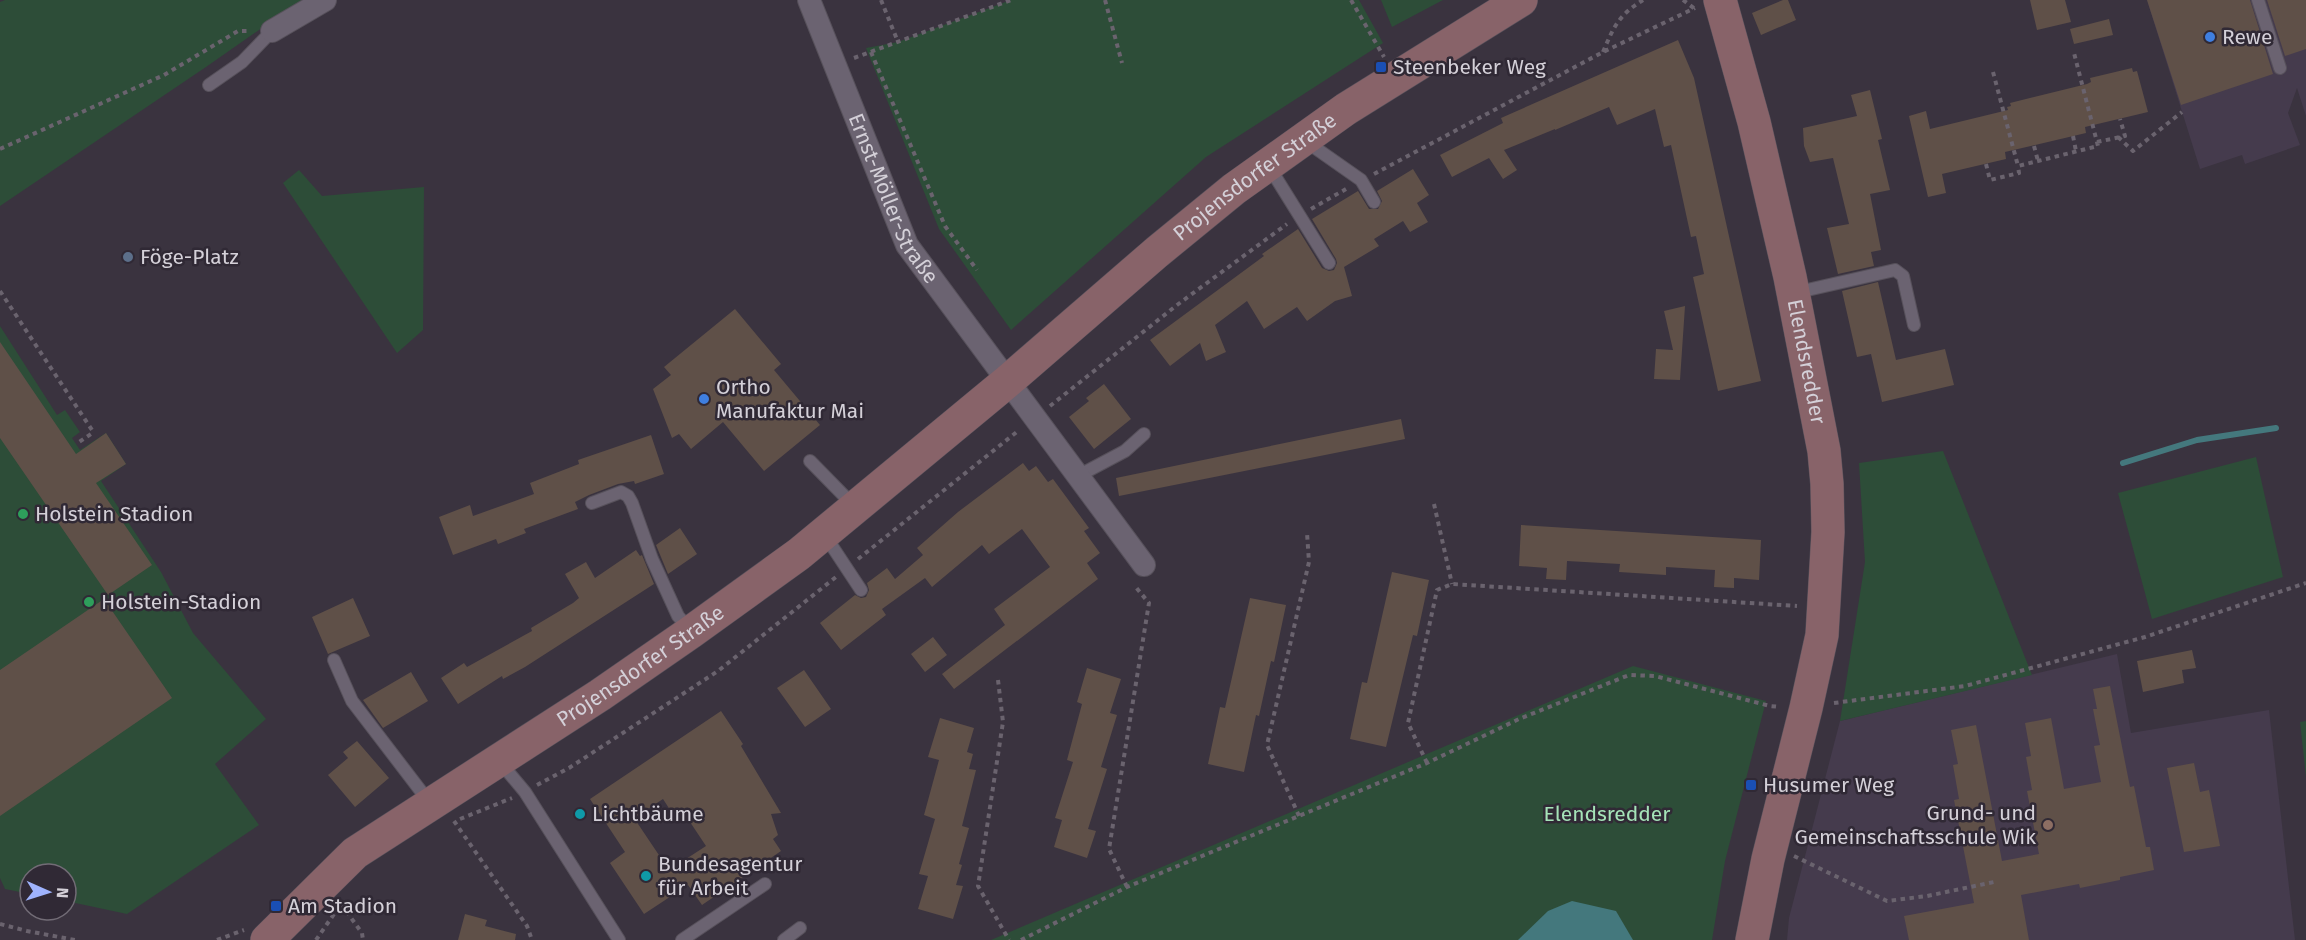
<svg xmlns="http://www.w3.org/2000/svg" width="2306" height="940" viewBox="0 0 2306 940" font-family="'Fira Sans',sans-serif">
  <style>
    .built { fill: #453b4d }
    .green { fill: #2d4d38 }
    .water { fill: #44787d }
    .lines { fill: none; stroke-linecap: round; stroke-linejoin: round }
    .stream { stroke: #44787d; stroke-width: 6 }
    .building { fill: #5f5048; fill-rule: evenodd }
    .lane-casing { stroke: #57515b; stroke-width: 14 }
    .street-casing { stroke: #57515b; stroke-width: 24 }
    .secondary-casing { stroke: #57515b; stroke-width: 34 }
    .path { stroke: #6a636e; stroke-width: 4; stroke-dasharray: 4.5 4.5; stroke-linecap: butt }
    .lane { stroke: #6b6371; stroke-width: 12 }
    .street { stroke: #6b6371; stroke-width: 22 }
    .secondary { stroke: #886369; stroke-width: 33 }
    .shop-dot { fill: #3f7fe0; stroke: #302935; stroke-width: 2 }
    .transit-dot { fill: #1a4fb4; stroke: #302935; stroke-width: 2 }
    .service-dot { fill: #5c6f8a; stroke: #302935; stroke-width: 2 }
    .leisure-dot { fill: #2e9e5b; stroke: #302935; stroke-width: 2 }
    .culture-dot { fill: #0f9aa8; stroke: #302935; stroke-width: 2 }
    .education-dot { fill: #8d6e63; stroke: #302935; stroke-width: 2 }
    .labels { text-anchor: middle; stroke-width: 5; stroke-linejoin: round; paint-order: stroke }
    .poi-label { font-size: 21px; fill: #d4d0d8; stroke: #302935; text-anchor: start }
    .street-label { font-size: 21px; fill: #d4d0d8; stroke: #302935 }
    .park-label { font-size: 21px; fill: #a5e3b8; stroke: #302935 }
  </style>
  <rect width="100%" height="100%" fill="#3a333f"/>
  <path class="built" d="M2147 0H2306V116L2297 88 2288 113 2300 145 2245 164 2242 155 2200 169Z
    M2117 654 2131 733 2269 710 2295 940H1787L1789 918 1840 721Z"/>
  <path class="green" d="M5 0H302L206 67 0 206V2Z
    M1011 0H1359L1383 43 1206 157 1011 330 939 229 866 48 898 42Z
    M1381 0H1443L1392 27Z
    M299 170 322 196 424 187 423 330 397 353 283 183Z
    M0 326 57 415 65 410 80 432 72 438 80 450 106 433 126 464 101 481 161 572 193 633 266 719 215 764 259 825 127 914 66 901V874H30V894L5 889 0 878Z
    M1943 451 2032 675 1840 721 1865 562 1859 463Z
    M2256 457 2283 577 2152 619 2118 493Z
    M1633 666 1766 701 1725 861 1712 940H991Z
    M2306 721V777L2300 722Z"/>
  <path class="water" d="M1572 901 1616 911 1633 940H1518L1548 911Z"/>
  <g class="lines">
    <path class="stream" d="M2123 463 2197 440 2276 428"/>
  </g>
  <path class="building" d="M1783 0H1788L1796 20 1761 35 1752 13Z
    M2030 0H2065L2071 22 2037 30Z
    M2147 0H2250L2273 74 2181 105Z
    M2267 0H2306V49L2285 56Z
    M2109 19 2113 35 2074 44 2070 29Z
    M1678 40 1694 78 1761 381 1718 391 1693 277 1704 274 1696 236 1691 237 1671 145 1664 147 1655 109 1617 125 1609 107 1555 130V129L1504 150 1517 170 1503 179 1489 158 1452 177 1440 155 1503 123 1501 118Z
    M2132 68 2133 72 2137 71 2148 112 2085 127 2086 133 2005 152 2006 159 1942 174 1946 193 1928 197 1909 116 1926 111 1930 129 2008 110 2007 107 2011 106 2010 103 2087 84 2091 82 2090 78Z
    M1870 90 1882 139 1878 140 1890 190 1870 194 1881 250 1871 252 1874 266 1838 274 1827 228 1849 224 1833 158 1810 162 1804 146 1803 128 1857 116 1851 95Z
    M1413 169 1429 195 1417 203 1428 222 1410 232 1403 221 1374 239 1379 246 1344 267 1352 296 1335 301 1307 321 1297 307 1264 329 1247 301 1215 325 1226 352 1206 361 1200 343 1170 366 1150 340 1264 256 1262 254 1298 229 1322 268 1329 271 1334 270 1337 263 1336 259 1312 219 1358 191 1369 209H1378L1382 201 1377 191Z
    M1878 282 1896 360 1945 349 1954 385 1882 402 1871 354 1857 357 1842 291Z
    M1685 306 1680 380 1654 379 1656 349 1673 350 1664 311Z
    M735 309 781 364 774 370 820 425 764 471 723 422 691 449 679 434 672 438 653 389 671 375 664 367Z
    M0 342 76 454 106 433 126 464 96 483 152 565 108 595 0 438Z
    M1104 384 1131 419 1094 449 1069 417 1089 401 1086 398Z
    M1401 419 1405 439 1119 496 1116 478Z
    M651 435 664 474 635 484 634 481 618 484 589 495 575 502 578 509 524 529 526 533 498 544 496 539 453 555 439 517 470 505 473 516 534 494 530 483 579 464 578 460Z
    M1023 463 1029 471 1036 466 1048 482 1053 479 1089 528 1084 531 1100 553 1087 563 1098 579 954 689 942 674 1005 625 994 609 1050 567 1022 529 989 554 982 545 932 587 925 578 882 609 886 615 841 650 820 623 855 595 861 598 866 597 869 590 867 583 887 568 895 579 923 555 917 548 958 512Z
    M1521 525 1761 540 1759 580 1734 578V588L1714 587 1715 570 1666 567V575L1619 572 1620 564 1567 561 1566 580 1546 579 1547 568 1519 566Z
    M680 528 697 554 668 574 656 545Z
    M636 550 640 556 642 555 654 584 525 667 503 679 502 676 458 704 441 678 464 663 467 667 532 631 531 628 573 603 579 598 565 574 586 562 595 578Z
    M1392 572 1429 580 1417 636 1413 635 1386 747 1350 739 1362 682 1367 683Z
    M353 598 370 636 328 654 312 617Z
    M1250 598 1286 605 1274 662 1271 661 1259 716 1256 715 1244 772 1208 764 1220 707 1225 708Z
    M104 599 172 698 0 816V670Z
    M933 637 947 655 925 672 911 654Z
    M2192 650 2196 668 2182 670 2184 683 2143 692 2137 661Z
    M1087 668 1121 679 1110 713 1117 715 1101 767 1107 769 1088 829 1096 831 1087 858 1054 847 1062 820 1055 818 1073 762 1067 760 1082 704 1077 702Z
    M804 670 831 709 805 727 777 688Z
    M411 672 428 701 383 728 363 700Z
    M2110 686 2130 787 2134 786 2146 847H2150L2154 870 2120 877V880L2080 888 2079 884 2021 895 2029 940H1909L1904 916 1974 903 1954 800 1959 799 1953 765 1958 764 1951 730 1976 725 2002 861 2039 854 2027 791 2032 790 2026 757 2031 756 2025 723 2051 718 2064 789 2101 782 2094 746 2100 745 2093 709H2097L2093 689Z
    M721 711 743 744 741 746 781 813 771 814 778 835 773 839 781 851 702 905 688 885 644 914 610 863 625 852 590 799ZM663 799 674 816 682 810 706 846 669 870 634 818Z
    M940 718 974 728 967 752 973 754 969 769 976 770 962 826 969 828 959 864 962 865 956 885 963 886 953 919 918 909 928 876 919 874 935 819 924 815 939 760 928 757Z
    M357 741 389 778 355 807 328 775 348 758 343 752Z
    M2194 763 2200 792 2209 790 2220 846 2184 852 2167 768Z
    M465 914 487 920 485 926 516 934 515 940H458Z"/>
  <g class="lines">
    <defs>
      <path id="lane" d="M2258 0 2280 68
        M209 85 242 62 272 31
        M1304 140 1361 180 1374 202
        M1268 165 1329 263
        M1794 293 1895 270 1903 276 1914 325
        M810 461 855 507
        M1078 476 1125 451 1144 434
        M592 503 621 492 628 496 632 503 652 559 678 616 691 631
        M824 534 861 590
        M334 660 352 701 430 803
        M499 761 525 792 619 940
        M682 940 765 884
        M784 940 800 928"/>
      <g id="street">
        <path id="s1" d="M809 0 907 245 1144 565"/>
        <path d="M272 31 325 0"/>
      </g>
      <g id="secondary">
        <path id="s2" d="M1720 0 1754 122 1790 277 1824 451 1827 484 1828 532 1822 635 1806 708 1768 859 1752 940"/>
        <path id="s3" d="M267 940 355 853 600 695 691 632 799 554 1008 381 1157 252 1234 189 1346 109 1521 0"/>
      </g>
    </defs>
    <use href="#lane" class="lane-casing"/>
    <use href="#street" class="street-casing"/>
    <use href="#secondary" class="secondary-casing"/>
    <path class="path" d="M881 0 898 42
      M1105 0 1122 63
      M1351 0 1384 57
      M1683 0 1695 9
      M871 52 945 226 977 270
      M1603 52C1614 26 1619 15 1643 0
      M854 58 1011 0
      M1993 72 2018 166 2098 146 2074 53
      M2073 136 2076 151
      M2118 137 2133 151 2182 112
      M2097 142 2125 136 2120 119
      M2034 146 2038 161
      M0 149 164 75 238 31H250
      M1986 164 1990 180 2019 173 2018 166
      M1374 174 1603 52 1695 8
      M1311 209 1346 189
      M0 291 92 430 91 434 76 444
      M1050 406 1177 305 1287 224
      M1434 504 1452 584
      M858 559 1018 431
      M998 680 1003 722 978 886 1009 940
      M1834 703 1965 686 2145 637 2306 583
      M1427 763 1408 723 1437 590 1452 584 1797 606
      M537 785 569 768 718 671 836 577
      M1299 816 1267 745 1309 562 1307 533
      M460 819 512 798
      M454 821 527 926 532 940
      M1794 856 1887 901 1927 896 1994 882
      M1127 887 1109 849 1149 603 1134 585
      M341 904 362 933 363 940
      M0 924 27 931 75 940
      M217 940 244 930
      M316 940 334 914
      M1021 940 1127 887 1427 763 1519 719 1629 675 1655 676 1770 706 1780 707"/>
    <use href="#lane" class="lane"/>
    <use href="#street" class="street"/>
    <use href="#secondary" class="secondary"/>
  </g>
  <g class="shop-dot">
    <circle cx="2210" cy="37" r="6"/>
    <circle cx="704" cy="399" r="6"/>
  </g>
  <g class="transit-dot">
    <rect x="1375" y="61" width="12" height="12" rx="3"/>
    <rect x="1745" y="779" width="12" height="12" rx="3"/>
    <rect x="270" y="900" width="12" height="12" rx="3"/>
  </g>
  <circle class="service-dot" cx="128" cy="257" r="6"/>
  <g class="leisure-dot">
    <circle cx="23" cy="514" r="6"/>
    <circle cx="89" cy="602" r="6"/>
  </g>
  <g class="culture-dot">
    <circle cx="580" cy="814" r="6"/>
    <circle cx="646" cy="876" r="6"/>
  </g>
  <circle class="education-dot" cx="2048" cy="825" r="6"/>
  <g class="labels">
    <g class="poi-label">
      <text x="2222" y="44">Rewe</text>
      <text x="1393" y="74">Steenbeker Weg</text>
      <text x="140" y="264">Föge-Platz</text>
      <text x="716" y="394">Ortho<tspan x="716" dy="24">Manufaktur Mai</tspan></text>
      <text x="35" y="521">Holstein Stadion</text>
      <text x="101" y="609">Holstein-Stadion</text>
      <text x="1763" y="792">Husumer Weg</text>
      <text x="2036" y="820" text-anchor="end">Grund- und<tspan x="2036" dy="24">Gemeinschaftsschule Wik</tspan></text>
      <text x="592" y="821">Lichtbäume</text>
      <text x="658" y="871">Bundesagentur<tspan x="658" dy="24">für Arbeit</tspan></text>
      <text x="288" y="913">Am Stadion</text>
    </g>
    <g class="street-label">
      <text dy="7" stroke="none"><textPath href="#s3" startOffset="1251">Projensdorfer Straße</textPath></text>
      <text dy="7" stroke="none"><textPath href="#s1" startOffset="216">Ernst-Möller-Straße</textPath></text>
      <text dy="7" stroke="none"><textPath href="#s2" startOffset="372">Elendsredder</textPath></text>
      <text dy="7" stroke="none"><textPath href="#s3" startOffset="465">Projensdorfer Straße</textPath></text>
    </g>
    <g class="park-label">
      <text x="1607" y="821">Elendsredder</text>
    </g>
  </g>
  <g transform="translate(48 892) rotate(93)"><circle r="28" fill="#302935" stroke="#726c76" stroke-width="1.5"/>
  <path d="M0-4.5L10 22L0 15L-10 22Z" fill="#9fb3fd"/>
  <text y="-9" font-size="16" font-weight="bold" text-anchor="middle" fill="#d4d0d8">N</text>
  </g>
</svg>
